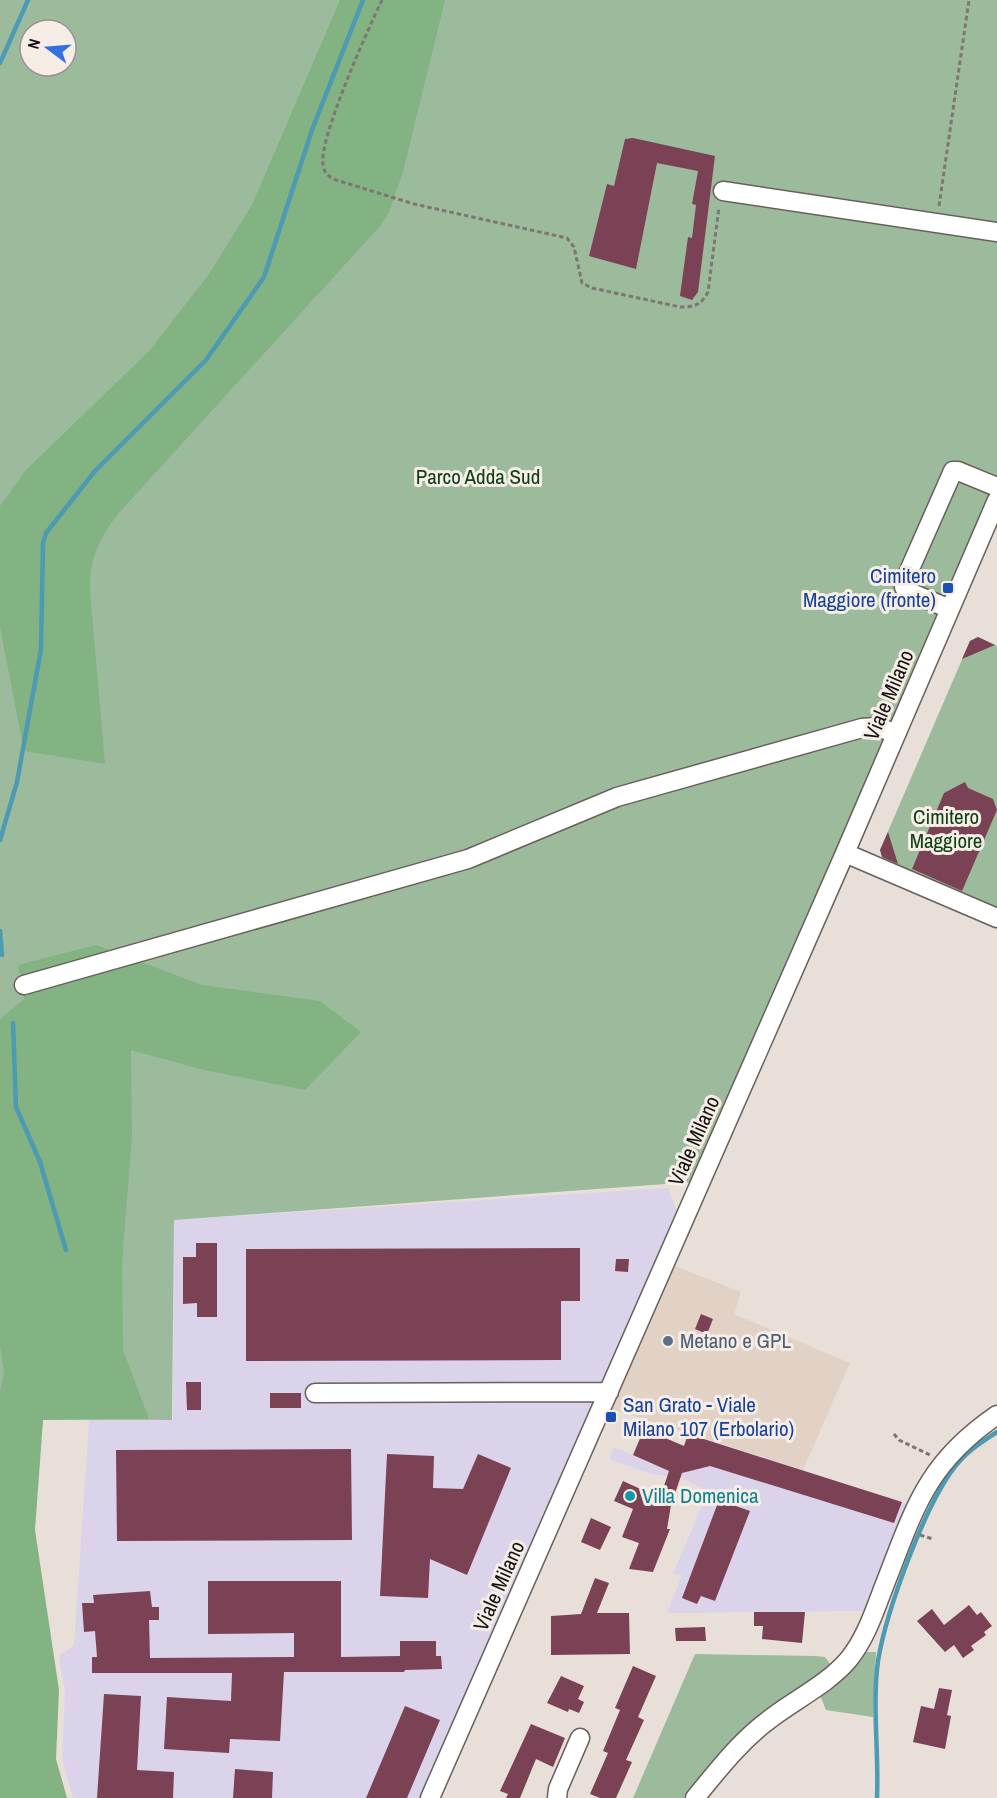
<svg xmlns="http://www.w3.org/2000/svg" width="997" height="1798" viewBox="0 0 997 1798" font-family="'Archivo Narrow',sans-serif">
  <style>
    .built { fill: #e2d2c6 }
    .industrial { fill: #dbd3e9 }
    .green { fill: #9cbb9c; fill-rule: evenodd }
    .forest { fill: #83b283 }
    .lines { fill: none; stroke-linecap: round; stroke-linejoin: round }
    .stream { stroke: #4c9bb2; stroke-width: 4.5 }
    .building { fill: #7b4155 }
    .minor-casing { stroke: #68605a; stroke-width: 21 }
    .path { stroke: #7d7672; stroke-width: 3; stroke-dasharray: 4.5 3; stroke-linecap: butt }
    .minor { stroke: #fff; stroke-width: 18 }
    .transit-dot { fill: #1a4fb4; stroke: #f6ede6; stroke-width: 2 }
    .service-dot { fill: #5c6f8a; stroke: #f6ede6; stroke-width: 2 }
    .culture-dot { fill: #0f9aa8; stroke: #f6ede6; stroke-width: 2 }
    .labels { text-anchor: middle; stroke-width: 6; stroke-linejoin: round; paint-order: stroke }
    .park-label { font-size: 21px; fill: #0d4113; stroke: #f6ede6 }
    .transit-label { font-size: 21px; fill: #164399; stroke: #f6ede6; text-anchor: end }
    .street-label { font-size: 21px; fill: #14110f; stroke: #f6ede6 }
    .service-label { font-size: 21px; fill: #4e5e75; stroke: #f6ede6; text-anchor: start }
    .culture-label { font-size: 21px; fill: #0d838f; stroke: #f6ede6; text-anchor: start }
  </style>
  <rect width="100%" height="100%" fill="#e9dfd9"/>
  <path class="built" d="M665 1262 741 1292 734 1314 850 1363 803 1470 602 1406Z"/>
  <path class="industrial" d="M668 1188 686 1234 427 1798H73L62 1758 65 1692 59 1656 74 1645 89 1420H173L174 1220Z
    M699 1437 915 1507 873 1611 667 1613 682 1575 673 1574 708 1491 683 1479 648 1473 609 1459 614 1447 655 1464 689 1471Z"/>
  <path class="green" d="M0 0H997V478L693 1182 174 1220 172 1420 43 1419 0 1798ZM30 30H66V66H30Z
    M978 637 997 646V909L883 858 880 850 970 641Z
    M864 1652H876L873 1717 826 1710 819 1693Z
    M695 1654 815 1656 825 1657 830 1664 828 1669 732 1745 684 1798H633Z"/>
  <path class="forest" d="M340 0H445L403 172 389 212 381 225 118 514C99 539 89 559 90 591L105 764 24 751 0 627V506L26 470 150 350 209 274 252 205Z
    M96 945 202 985 320 1001 361 1032 305 1090 204 1070 131 1050 132 1135 122 1263 123 1350 149 1419 43 1420 35 1530 59 1690 56 1759 67 1798H0V1391L4 1373 0 1345V1019L24 999 18 965Z"/>
  <g class="lines">
    <path class="stream" d="M0 63 28 0
      M0 840 17 782 41 649 43 543 46 533 95 471 206 360 264 277 312 130 363 0
      M0 931 2 955
      M13 1023 16 1107 40 1162 66 1250
      M877 1798C879 1753 872 1705 878 1661 886 1612 926 1500 958 1463 969 1450 983 1441 997 1432"/>
  </g>
  <path class="building" d="M633 138 715 156 698 292 692 300 680 296 688 237 692 238 696 205 692 204 698 171 657 163 636 269 589 256 607 184 614 186 625 139Z
    M978 637 995 645 962 659 970 641Z
    M965 782 968 788 993 799 997 810 962 891 912 869 944 793Z
    M888 832 898 864 882 857 880 850Z
    M196 1243H217V1317H197V1303L183 1304V1257H196Z
    M580 1248V1301H561V1360L246 1361V1249Z
    M616 1259H629L628 1272 615 1271Z
    M701 1314 713 1319 707 1334 695 1329Z
    M186 1382H201V1410H187Z
    M270 1393H301V1408H270Z
    M644 1429 684 1446 688 1434 902 1502 894 1523 710 1466 682 1473 671 1505 667 1529H670L653 1572 629 1569 639 1543 622 1537 633 1509 614 1501 623 1481 660 1498 669 1471 633 1455Z
    M351 1449 352 1540 117 1541 116 1450Z
    M387 1454 434 1456 433 1488 463 1489 478 1454 511 1468 467 1575 430 1559 428 1598 380 1596Z
    M719 1500 750 1511 715 1601 701 1596 697 1604 682 1598Z
    M591 1518 611 1527 600 1550 581 1542Z
    M595 1578 609 1583 597 1613H629L630 1654 551 1655V1616L581 1614Z
    M208 1581H341V1657L400 1656V1641H436V1656H441L442 1669 405 1670 404 1672H284L280 1741 230 1739 229 1753 164 1749 167 1697 231 1701 232 1673H92V1657H97L95 1631 84 1632 82 1603H94L93 1595 150 1591 152 1607H159V1620H149L150 1658 294 1657V1633L208 1634Z
    M969 1605 977 1615 981 1612 992 1626 984 1632 986 1635 971 1646 974 1650 963 1658 954 1645 945 1652 917 1621 932 1609 944 1625Z
    M754 1612H805L802 1643 762 1639 763 1626H754Z
    M705 1627 706 1641H676L675 1628Z
    M633 1666 656 1676 638 1717 644 1720 626 1760 632 1762 616 1798H600L590 1794 608 1753 603 1751 620 1710 615 1708Z
    M561 1676 584 1686 578 1699 584 1702 579 1713 569 1709 568 1712 547 1703Z
    M939 1688 952 1690 947 1715 951 1716 945 1749 913 1742 921 1706 934 1709Z
    M104 1694 141 1696 137 1770 174 1772 173 1798H97Z
    M405 1706 440 1720 407 1798H366Z
    M531 1724 565 1738 553 1767 536 1759 520 1798H506L508 1794 500 1791Z
    M235 1769 273 1772 272 1798H233Z"/>
  <g class="lines">
    <defs>
      <path id="minor" d="M723 191 997 232
        M950 609 907 591 904 587 905 580 953 471H958L997 487
        M845 853 997 918
        M24 985 468 859 617 797 862 728 875 727 897 733
        M315 1393 609 1392
        M430 1798 845 853 997 500
        M557 1798 558 1789 580 1738
        M695 1798C718 1770 740 1741 770 1719 796 1699 828 1684 849 1659 865 1639 874 1613 883 1589 914 1511 924 1465 997 1415"/>
    </defs>
    <use href="#minor" class="minor-casing"/>
    <path class="path" d="M382 0C369 27 318 140 323 165 324 172 327 175 333 179L414 204 567 238 574 247 582 283 592 288 680 307C695 307 701 305 708 292L719 207
      M939 206 969 0
      M894 1434 899 1440 930 1455
      M920 1535 933 1539"/>
    <use href="#minor" class="minor"/>
  </g>
  <g class="transit-dot">
    <rect x="942" y="582" width="12" height="12" rx="3"/>
    <rect x="605" y="1411" width="12" height="12" rx="3"/>
  </g>
  <circle class="service-dot" cx="668" cy="1341" r="6"/>
  <circle class="culture-dot" cx="630" cy="1496" r="6"/>
  <g class="labels">
    <g class="park-label">
      <text x="478" y="484">Parco Adda Sud</text>
      <text x="946" y="824">Cimitero<tspan x="946" dy="24">Maggiore</tspan></text>
    </g>
    <g class="transit-label">
      <text x="936" y="583">Cimitero<tspan x="936" dy="24">Maggiore (fronte)</tspan></text>
      <text x="623" y="1412" text-anchor="start">San Grato - Viale<tspan x="623" dy="24">Milano 107 (Erbolario)</tspan></text>
    </g>
    <g class="street-label">
      <text transform="translate(889 695) rotate(-67)" y="7">Viale Milano</text>
      <text transform="translate(694 1141) rotate(-66)" y="7">Viale Milano</text>
      <text transform="translate(499 1586) rotate(-66)" y="7">Viale Milano</text>
    </g>
    <g class="service-label">
      <text x="680" y="1348">Metano e GPL</text>
    </g>
    <g class="culture-label">
      <text x="642" y="1503">Villa Domenica</text>
    </g>
  </g>
  <g transform="translate(48 48) rotate(286)"><circle r="28" fill="#f6ede6" stroke="#9c9590" stroke-width="1.5"/>
  <path d="M0-4.5L10 22L0 15L-10 22Z" fill="#3271df"/>
  <text y="-9" font-size="16" font-weight="bold" text-anchor="middle" fill="#14110f">N</text>
  </g>
</svg>
